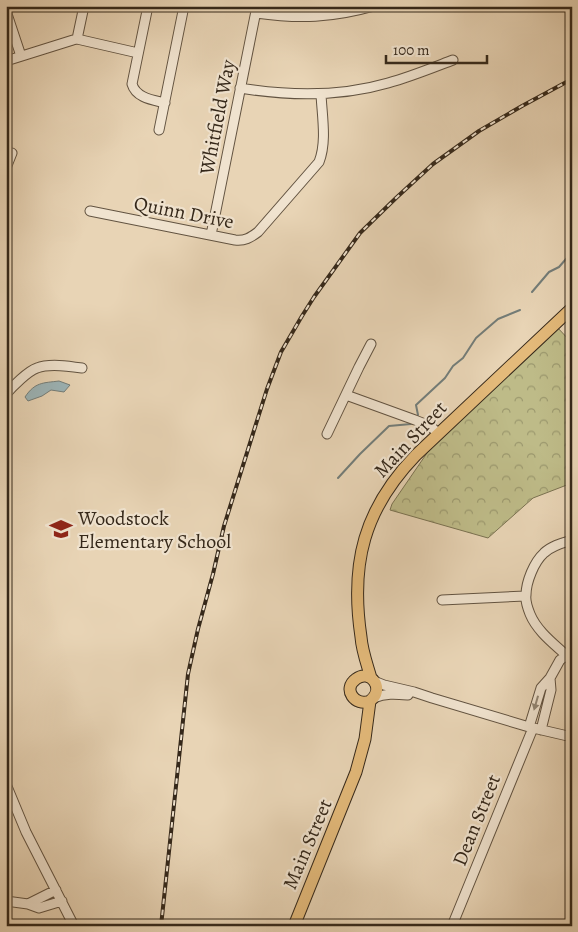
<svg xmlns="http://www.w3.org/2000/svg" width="578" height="932" viewBox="0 0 578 932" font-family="Alegreya,serif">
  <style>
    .forest { fill: url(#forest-crowns); stroke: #7a7251 }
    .water { fill: #9cb5b9; stroke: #737d79 }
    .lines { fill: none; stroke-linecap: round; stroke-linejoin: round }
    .stream { stroke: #737d79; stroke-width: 2 }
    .minor-casing { stroke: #625341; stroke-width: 11 }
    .major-casing { stroke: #35281a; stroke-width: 13 }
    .minor { stroke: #f0e3cf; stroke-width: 9 }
    .major { stroke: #e4ba7a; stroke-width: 11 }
    .rail-casing { stroke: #35281a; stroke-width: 4 }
    .rail { stroke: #f0e3cf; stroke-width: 2; stroke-dasharray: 5.5; stroke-linecap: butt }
    .oneway { fill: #928674 }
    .labels { text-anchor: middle; stroke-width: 4.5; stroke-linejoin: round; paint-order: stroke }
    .street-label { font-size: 20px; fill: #35281a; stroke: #f0e3cf }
    .poi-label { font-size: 20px; fill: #35281a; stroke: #f0e3cf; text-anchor: start }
  </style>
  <defs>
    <pattern id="forest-crowns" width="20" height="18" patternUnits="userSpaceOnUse" patternTransform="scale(1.25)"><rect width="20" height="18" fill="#bebb88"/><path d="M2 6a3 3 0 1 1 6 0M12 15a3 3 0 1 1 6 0" fill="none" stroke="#9b986e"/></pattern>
  </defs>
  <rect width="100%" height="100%" fill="#e8d4b5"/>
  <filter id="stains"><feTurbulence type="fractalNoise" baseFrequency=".004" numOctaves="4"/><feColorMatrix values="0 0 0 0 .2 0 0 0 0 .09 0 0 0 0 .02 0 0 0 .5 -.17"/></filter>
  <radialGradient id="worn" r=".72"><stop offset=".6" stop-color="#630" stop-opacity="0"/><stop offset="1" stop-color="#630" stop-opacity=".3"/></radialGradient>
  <path class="forest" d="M556 326 572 343V483L533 498 488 538 390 510 392 504 438 437Z"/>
  <path class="water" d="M59 381 70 385 64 392 51 390 42 396 28 401 25 397C35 382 43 383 59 381Z"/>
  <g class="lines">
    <path class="stream" d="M532 292 549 272 559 267 566 259 572 254
      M418 415 416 405 445 378 453 366 463 358 476 338 498 319 520 310
      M338 478 360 454 389 426 411 424"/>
    <defs>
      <path id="minor" d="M148 6 132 84C136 98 153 100 165 103
        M6 11 21 56
        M256 13C299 19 332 18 374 6
        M77 39 84 6
        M6 61 73 40 77 39 138 53
        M240 88C289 96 340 97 388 83 410 77 432 68 453 60
        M159 130 184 6
        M6 168 12 153
        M90 211 235 240C245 241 250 238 258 232L319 162C327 142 322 116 321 94
        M211 235 257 6
        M6 394C13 386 28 371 37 368 49 363 69 366 82 368
        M346 395 415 420 430 426 438 433
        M327 434 359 367 371 344
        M442 600 525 596
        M566 655C553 643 537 631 530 614 528 609 525 601 526 595 526 582 534 562 544 553 551 546 562 543 572 540
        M550 678 560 660 572 652
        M374 681 384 685 414 692 432 698 529 727 572 737
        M374 698C385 693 396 694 408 695
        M529 727 541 688 550 678 551 690 541 730
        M6 784 26 832 74 926
        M56 890 28 904 39 908 62 901
        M6 901 28 904
        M452 926 533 728"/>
      <path id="major" d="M371 678C367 664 362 651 361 637 350 563 364 509 416 455L572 308
        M294 926 356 772 365 739 370 701C386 689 370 668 356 679 342 689 355 707 370 701"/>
    </defs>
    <use href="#minor" class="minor-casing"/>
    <use href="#major" class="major-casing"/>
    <use href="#minor" class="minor"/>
    <use href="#major" class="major"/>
    <defs>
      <path id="rail" d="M161 926 188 674 198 629 213 574 224 526 267 389 281 352 302 316 314 297 360 233 396 198 433 164 479 131 522 106 572 79"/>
    </defs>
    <use href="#rail" class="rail-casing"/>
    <use href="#rail" class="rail"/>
  </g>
  <defs><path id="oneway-solid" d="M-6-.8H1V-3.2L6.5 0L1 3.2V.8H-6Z" transform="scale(1.25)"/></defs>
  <use class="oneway" href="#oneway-solid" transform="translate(536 703) rotate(106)"/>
  <defs>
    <symbol id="school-bare" viewBox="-9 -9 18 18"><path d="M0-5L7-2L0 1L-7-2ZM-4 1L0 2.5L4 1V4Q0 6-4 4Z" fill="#8f2418" stroke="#f0e3cf" stroke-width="2.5" paint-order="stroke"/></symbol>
  </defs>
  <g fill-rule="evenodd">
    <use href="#school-bare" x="45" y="513" width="32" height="32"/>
  </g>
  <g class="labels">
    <g class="street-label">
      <text transform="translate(217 117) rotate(-79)" y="7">Whitfield Way</text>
      <text transform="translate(184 212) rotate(11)" y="7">Quinn Drive</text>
      <text transform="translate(410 439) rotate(-47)" y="7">Main Street</text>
      <text transform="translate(476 820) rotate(-68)" y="7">Dean Street</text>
      <text transform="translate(307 844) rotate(-67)" y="7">Main Street</text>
    </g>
    <g class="poi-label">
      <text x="78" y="525">Woodstock<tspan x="78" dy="23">Elementary School</tspan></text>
    </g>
  </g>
  <rect width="578" height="932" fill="none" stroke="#e8d4b5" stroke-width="25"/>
  <rect x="8" y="8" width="563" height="917" fill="none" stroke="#35281a" stroke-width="2.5"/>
  <rect x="12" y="12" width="553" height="907" fill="none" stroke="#35281a"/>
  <path d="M386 55v8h101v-8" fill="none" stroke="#35281a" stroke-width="2.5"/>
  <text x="393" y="55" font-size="15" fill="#35281a" stroke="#f0e3cf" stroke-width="4" paint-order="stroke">100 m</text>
  <rect width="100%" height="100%" filter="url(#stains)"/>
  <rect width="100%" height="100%" fill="url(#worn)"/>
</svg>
